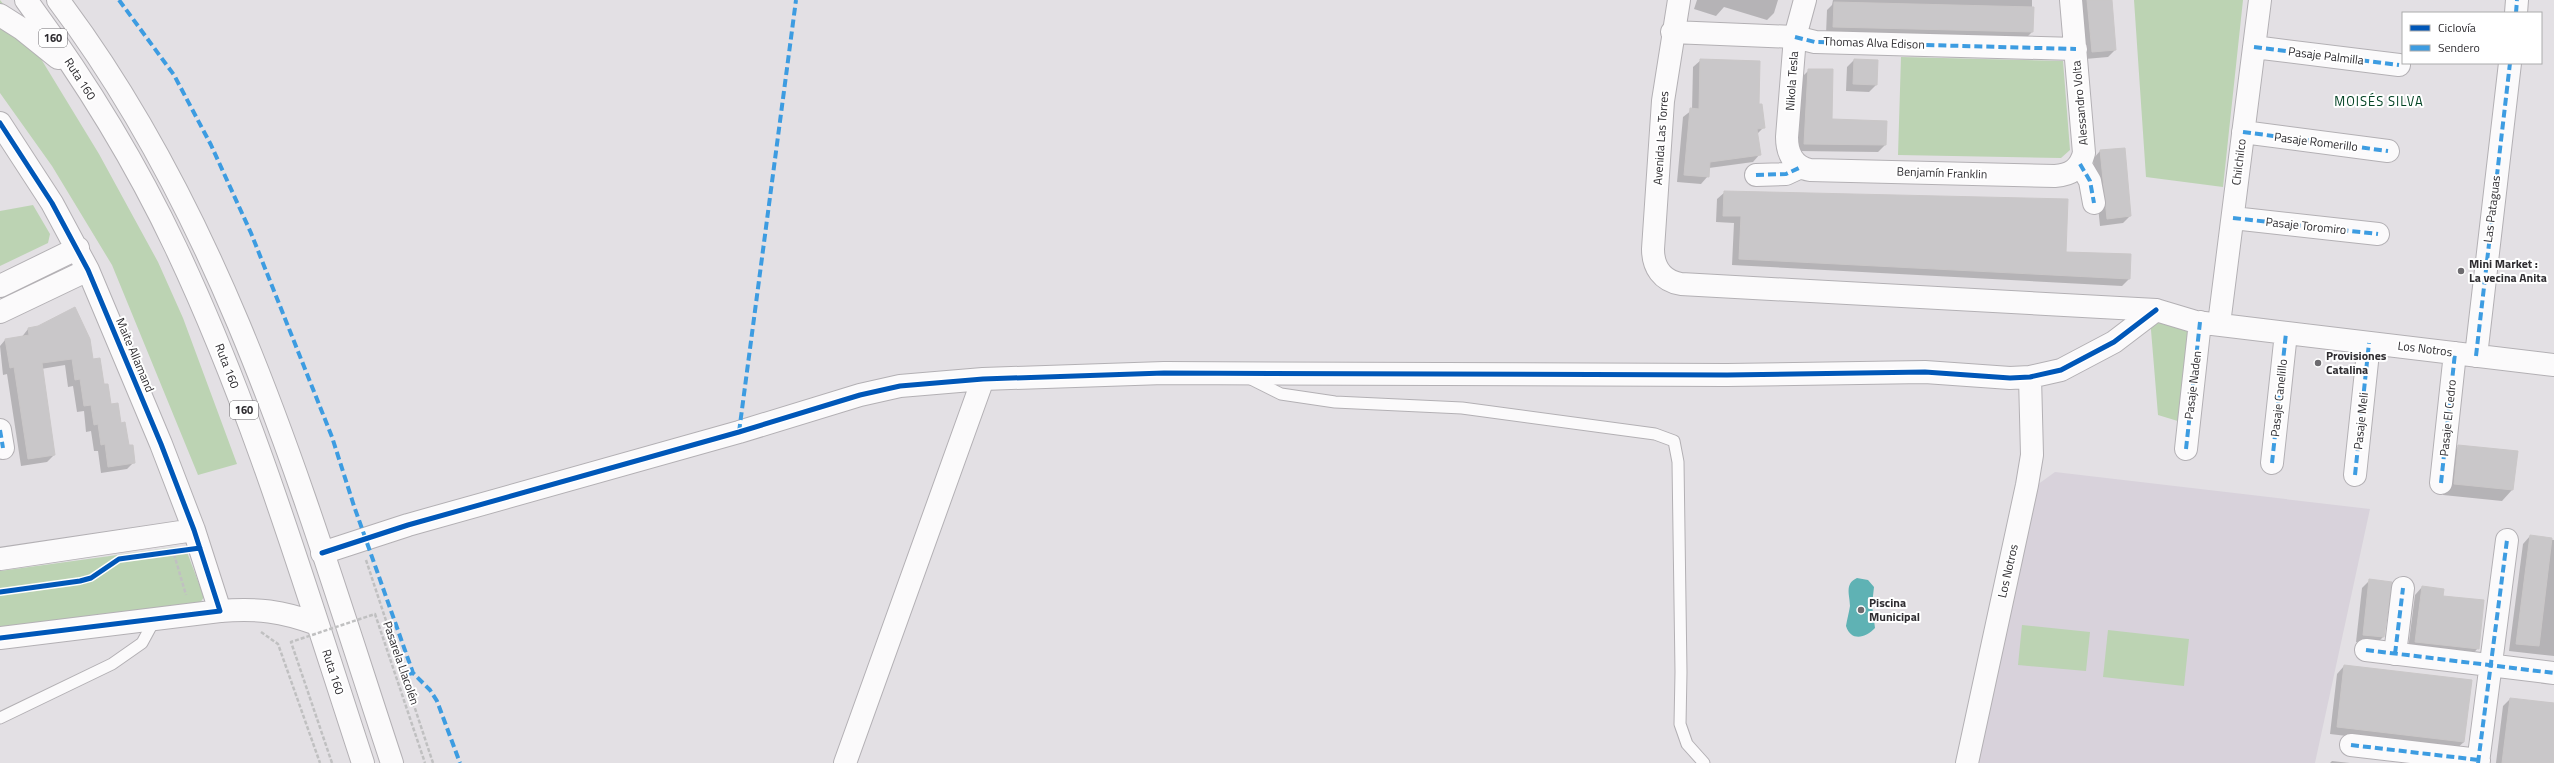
<svg xmlns="http://www.w3.org/2000/svg" width="2554" height="763" viewBox="0 0 2554 763" font-family="'Titillium Web',sans-serif">
  <style>
    .built { fill: #d8d2db }
    .green { fill: #bcd3b3 }
    .water { fill: #5fb2b4 }
    .shadow { fill: #0003 }
    .building { fill: #c9c7c9; stroke: #cac7c8 }
    .lines { fill: none; stroke-linecap: round; stroke-linejoin: round }
    .lane-casing { stroke: #b3b0b4; stroke-width: 13 }
    .street-casing { stroke: #b3b0b4; stroke-width: 24 }
    .highway-casing { stroke: #b3b0b4; stroke-width: 24 }
    .path { stroke: #c0c0c1; stroke-width: 2.5; stroke-dasharray: 4 2; stroke-linecap: butt }
    .lane { stroke: #fbfafb; stroke-width: 11 }
    .street { stroke: #fbfafb; stroke-width: 22 }
    .highway { stroke: #fbfafb; stroke-width: 22 }
    .path-bridge { stroke: #c0c0c1; stroke-width: 2.5; stroke-dasharray: 4 2; stroke-linecap: butt }
    .quiet { stroke: #3d9ce1; stroke-width: 4; stroke-dasharray: 8 4; stroke-linecap: butt }
    .cycleway-casing { stroke: #fff; stroke-width: 8 }
    .cycleway { stroke: #0057b8; stroke-width: 5 }
    .poi-dot { fill: #6d6b6f; stroke: #fff; stroke-width: 1.5 }
    .labels { text-anchor: middle; stroke-width: 4; stroke-linejoin: round; paint-order: stroke }
    .shield { fill: #fff; stroke: #6d6b6e; stroke-width: 1 }
    .shield-label { font-size: 11px; font-weight: bold; fill: #2e2c30 }
    .street-label { font-size: 12px; fill: #2e2c30; stroke: #fff }
    .poi-label { font-size: 12px; font-weight: bold; fill: #2e2c30; stroke: #fff; text-anchor: start }
    .neighbourhood-label { font-size: 13px; letter-spacing: 1px; fill: #034324; stroke: #fff }
  </style>
  <rect width="100%" height="100%" fill="#e3e0e4"/>
  <path class="built" d="M2055 472 2370 509 2315 763H1978L2037 485Z"/>
  <path class="green" d="M0 0 21 26 99 154 158 262 183 318 237 464 198 475 112 265 52 166 0 93Z
    M2134 0H2243L2223 187 2146 177Z
    M1901 57 2063 61 2070 150 2061 158 1898 155Z
    M33 205 50 234 48 243 0 266V211Z
    M2150 318 2189 327 2181 422 2158 415Z
    M176 547 187 552 204 597 198 606 0 629V571Z
    M2022 625 2090 632 2086 671 2018 665Z
    M2108 630 2189 639 2184 686 2103 677Z"/>
  <path class="water" d="M1857 578 1868 580 1874 587 1872 605 1875 628C1866 638 1851 642 1846 626 1847 619 1849 613 1850 606 1850 595 1844 584 1857 578Z"/>
  <path class="shadow" d="M1697 0H1778L1774 13 1767 20 1724 7 1716 16 1694 9Z
    M1833 0H2032V32L2025 39 1826 34 1827 10 1832 5Z
    M2080 0H2111L2115 50 2108 57 2085 59Z
    M1701 60 1758 105 1764 127 1757 134 1760 154 1753 162 1709 168 1708 176 1701 184 1677 182 1683 117 1692 110 1693 67Z
    M1854 60 1876 85 1869 92 1846 91 1847 67Z
    M1809 70 1831 120 1885 145 1878 152 1798 151 1802 77Z
    M2100 151 2130 216 2123 223 2100 226 2093 159Z
    M1725 192 2065 253 2129 279 2122 286 1732 265 1734 223 1716 222 1717 199Z
    M28 329 92 360 134 462 127 469 101 473 98 451H94L91 431 86 432 84 411 77 412 73 386 68 387 65 365 41 369 54 455 47 462 21 466 7 374 3 375 0 346 5 340 21 338Z
    M2459 446 2517 452 2512 490 2502 501 2443 495 2448 457Z
    M2530 536 2554 540V656L2509 651 2523 544Z
    M2370 580 2383 637 2376 644 2356 642 2362 588Z
    M2422 587 2442 597 2478 648 2471 656 2408 649 2415 595Z
    M2344 666 2464 742 2456 749 2330 734 2337 674Z
    M2510 699 2554 703V763H2496L2503 706Z
    M2332 761 2350 763H2330Z"/>
  <path class="building" d="M2087 0H2112L2116 50 2092 52Z
    M1834 2 2034 7 2033 32 1833 27Z
    M1700 59 1760 61 1759 104H1762L1765 128 1757 129 1761 155 1710 162 1709 177 1684 175 1690 108 1699 109Z
    M1854 59 1878 60 1877 85 1853 84Z
    M1808 69H1833L1832 119 1887 121 1886 145 1804 144Z
    M2125 148 2131 216 2107 219 2100 150Z
    M1724 191 2068 199 2066 252 2131 254 2130 279 1739 259 1741 216H1723Z
    M75 307 90 339 93 359 100 358 104 384H108L111 404 118 403 121 423 125 422 129 445H133L135 463 108 467 105 444 101 445 98 424 94 425 91 405 84 406 80 379 75 380 72 359 42 363 55 455 28 459 14 367 10 368 5 339 29 335 28 328 38 326Z
    M2458 445 2518 451 2513 490 2454 484Z
    M2530 535 2552 538 2539 646 2516 644Z
    M2369 579 2392 582 2384 637 2363 635Z
    M2422 586 2444 589 2443 596 2484 600 2479 649 2415 642Z
    M2344 665 2472 680 2464 742 2337 727Z
    M2510 698 2554 703V763H2502Z"/>
  <g class="lines">
    <defs>
      <path id="lane" d="M1249 378 1281 394 1335 402 1462 408 1655 434 1674 441 1678 462 1681 672 1680 724 1687 744 1704 763
        M0 718 112 664 142 643 155 619"/>
      <path id="street" d="M1679 0 1663 101 1653 249C1653 267 1662 281 1681 284L2156 310 2196 322 2554 365
        M1805 0 1795 37 1787 137C1787 152 1793 167 1810 170L2055 176C2070 175 2080 169 2084 153L2071 0
        M2516 13 2517 0
        M1672 32 1795 37 1815 42 2076 49
        M2254 47 2399 65
        M0 123 52 203 88 270 161 444 194 530 220 611 0 638
        M2243 132 2388 151
        M2080 164 2090 181 2094 203
        M1756 175 1786 174 1801 167
        M2233 218 2378 234
        M0 286 78 248
        M0 312 88 270
        M2219 324 2260 0
        M2476 356 2510 63
        M0 430 3 448
        M2186 449 2200 322
        M2272 463 2286 333
        M2355 475 2369 343
        M2441 483 2455 353
        M322 553 408 525 739 432 860 395 900 386 983 379 1164 373 1727 375 1925 372 2010 378 2030 377 2061 370 2114 342 2156 310
        M0 559 194 530
        M2366 650 2554 673
        M2395 654 2403 588
        M2351 745 2479 760
        M845 763 983 379
        M1967 763 2027 485 2032 455 2030 377
        M2478 763 2507 540"/>
      <path id="highway" d="M26 0C83 77 135 161 176 248 254 413 306 590 363 763
        M58 0C228 225 305 500 392 763
        M0 15 22 29 58 58
        M220 611C257 608 282 611 317 624"/>
    </defs>
    <use href="#lane" class="lane-casing"/>
    <use href="#street" class="street-casing"/>
    <use href="#highway" class="highway-casing"/>
    <path class="path" d="M174 554 186 595
      M366 560 433 763
      M261 632 278 644 320 763"/>
    <use href="#lane" class="lane"/>
    <use href="#street" class="street"/>
    <use href="#highway" class="highway"/>
    <path class="path-bridge" d="M332 763 291 642 375 614 425 763"/>
    <path class="quiet" d="M119 0 174 75 211 145 251 233 332 437 354 506 413 673 430 690 437 701 460 763
      M2516 13 2517 0
      M1795 37 1815 42 2076 49
      M2254 47 2399 65
      M2243 132 2388 151
      M2080 164 2090 181 2094 203
      M1756 175 1786 174 1801 167
      M2233 218 2378 234
      M2476 356 2510 63
      M0 430 3 448
      M739 432 796 0
      M2186 449 2200 322
      M2272 463 2286 333
      M2355 475 2369 343
      M2441 483 2455 353
      M2366 650 2554 673
      M2395 654 2403 588
      M404 675 413 673
      M2351 745 2479 760
      M2478 763 2507 540"/>
    <defs>
      <path id="cycleway" d="M0 123 52 203 88 270 161 444 194 530 220 611 0 638
        M322 553 408 525 739 432 860 395 900 386 983 379 1164 373 1727 375 1925 372 2010 378 2030 377 2061 370 2114 342 2156 310
        M0 592 80 581 91 578 119 559 200 548"/>
    </defs>
    <use href="#cycleway" class="cycleway-casing"/>
    <use href="#cycleway" class="cycleway"/>
  </g>
  <g class="poi-dot">
    <circle cx="2461" cy="271" r="4"/>
    <circle cx="2318" cy="363" r="4"/>
    <circle cx="1861" cy="610" r="4"/>
  </g>
  <g class="labels">
    <g class="shield">
      <rect x="39" y="29" width="28" height="18" rx="3"/>
      <rect x="230" y="401" width="28" height="18" rx="3"/>
    </g>
    <g class="shield-label">
      <text x="53" y="42">160</text>
      <text x="244" y="414">160</text>
    </g>
    <g class="street-label">
      <text transform="translate(1874 43) rotate(2)" y="4">Thomas Alva Edison</text>
      <text transform="translate(2326 56) rotate(7)" y="4">Pasaje Palmilla</text>
      <text transform="translate(80 79) rotate(57)" y="4">Ruta 160</text>
      <text transform="translate(1792 81) rotate(-86)" y="4">Nikola Tesla</text>
      <text transform="translate(2080 103) rotate(-95)" y="4">Alessandro Volta</text>
      <text transform="translate(1661 138) rotate(-86)" y="4">Avenida Las Torres</text>
      <text transform="translate(2316 142) rotate(7)" y="4">Pasaje Romerillo</text>
      <text transform="translate(2239 162) rotate(-83)" y="4">Chilchilco</text>
      <text transform="translate(1942 173) rotate(2)" y="4">Benjamín Franklin</text>
      <text transform="translate(2492 209) rotate(-83)" y="4">Las Pataguas</text>
      <text transform="translate(2306 226) rotate(6)" y="4">Pasaje Toromiro</text>
      <text transform="translate(2425 349) rotate(7)" y="4">Los Notros</text>
      <text transform="translate(135 355) rotate(67)" y="4">Maite Allamand</text>
      <text transform="translate(227 366) rotate(69)" y="4">Ruta 160</text>
      <text transform="translate(2193 385) rotate(-83)" y="4">Pasaje Naden</text>
      <text transform="translate(2279 398) rotate(-84)" y="4">Pasaje Canelillo</text>
      <text transform="translate(2448 418) rotate(-84)" y="4">Pasaje El Cedro</text>
      <text transform="translate(2361 421) rotate(-84)" y="4">Pasaje Meli</text>
      <text transform="translate(2008 571) rotate(-77)" y="4">Los Notros</text>
      <text transform="translate(401 663) rotate(71)" y="4">Pasarela Llacolén</text>
      <text transform="translate(333 672) rotate(72)" y="4">Ruta 160</text>
    </g>
    <g class="poi-label">
      <text x="2469" y="268">Mini Market :<tspan x="2469" dy="14">La vecina Anita</tspan></text>
      <text x="2326" y="360">Provisiones<tspan x="2326" dy="14">Catalina</tspan></text>
      <text x="1869" y="607">Piscina<tspan x="1869" dy="14">Municipal</tspan></text>
    </g>
    <g class="neighbourhood-label">
      <text x="2379" y="106">MOISÉS SILVA</text>
    </g>
  </g>
  <rect x="2402" y="12" width="140" height="52" fill="#ffffff" stroke="#ababac"/>
  <rect x="2410" y="25" width="20" height="6" fill="#0057b8" stroke="#ababac"/>
  <text x="2438" y="32" font-size="12" fill="#2e2c30">Ciclovía</text>
  <rect x="2410" y="45" width="20" height="6" fill="#3d9ce1" stroke="#ababac"/>
  <text x="2438" y="52" font-size="12" fill="#2e2c30">Sendero</text>
</svg>
